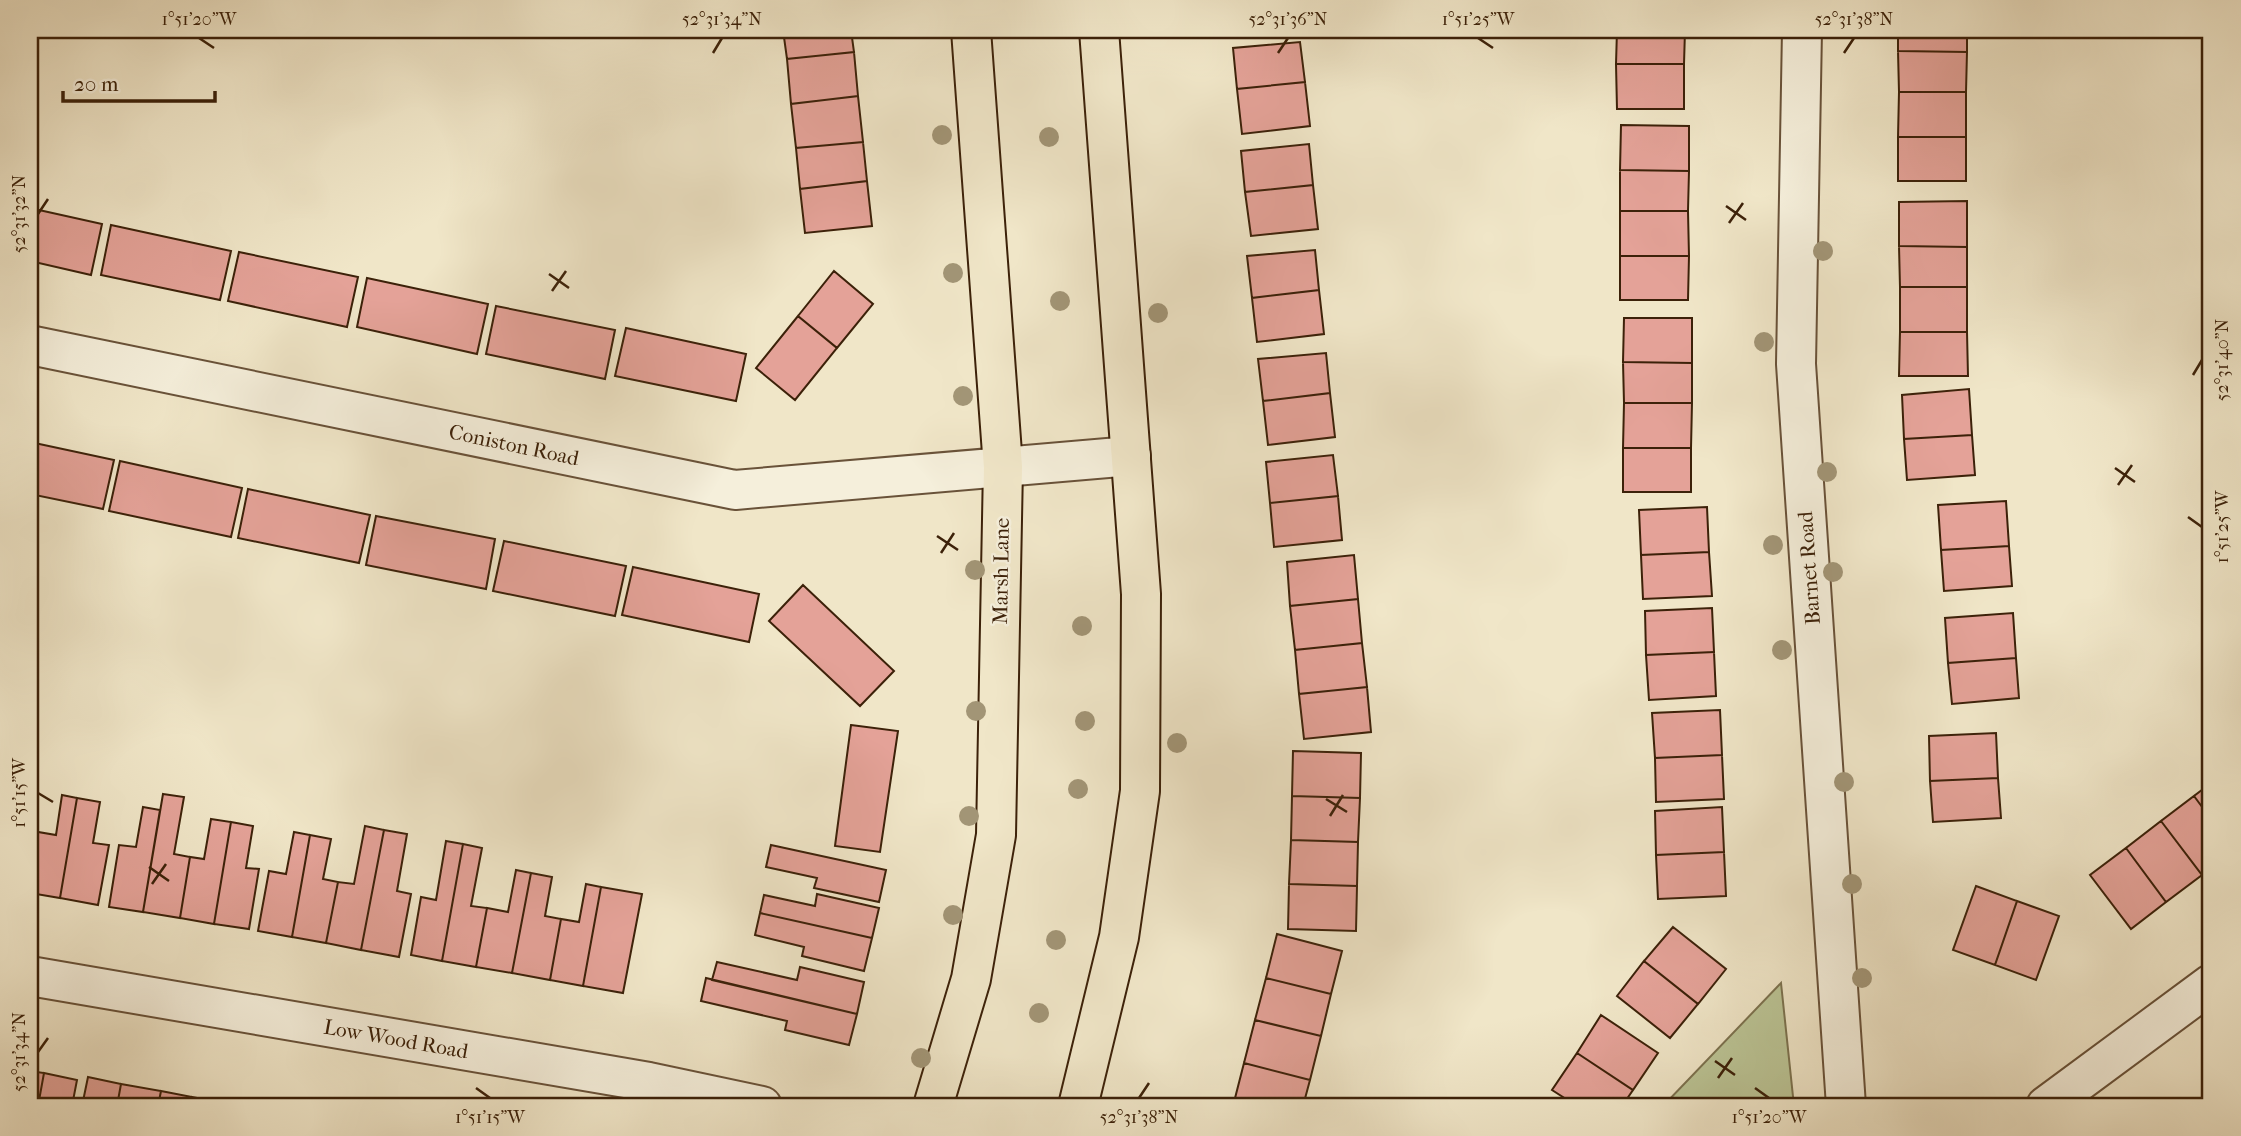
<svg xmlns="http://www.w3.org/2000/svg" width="2241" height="1136" viewBox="0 0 2241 1136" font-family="'IM FELL French Canon',serif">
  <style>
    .green { fill: #bbc495; stroke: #7c724f; stroke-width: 2 }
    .building { fill: #e4a298; stroke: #3c2109; stroke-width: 2 }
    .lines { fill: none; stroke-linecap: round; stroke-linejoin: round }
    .minor-casing { stroke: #695239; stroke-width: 42 }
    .major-casing { stroke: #3c2109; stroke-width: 42 }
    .minor { stroke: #f5efdb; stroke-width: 38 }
    .major { stroke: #f0e6c8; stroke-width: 38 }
    .tree { fill: #a29576 }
    .ticks { fill: none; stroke: #3c2109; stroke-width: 2.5 }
    .labels { text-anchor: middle; stroke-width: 5; stroke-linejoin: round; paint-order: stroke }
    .street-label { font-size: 21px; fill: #3c2109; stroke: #f5efdb }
    .neatline { fill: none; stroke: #3c2109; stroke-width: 2.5 }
    .ticks-label { font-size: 18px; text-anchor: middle; fill: #3c2109 }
  </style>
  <rect width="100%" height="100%" fill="#f0e6c8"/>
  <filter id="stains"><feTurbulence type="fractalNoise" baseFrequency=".00286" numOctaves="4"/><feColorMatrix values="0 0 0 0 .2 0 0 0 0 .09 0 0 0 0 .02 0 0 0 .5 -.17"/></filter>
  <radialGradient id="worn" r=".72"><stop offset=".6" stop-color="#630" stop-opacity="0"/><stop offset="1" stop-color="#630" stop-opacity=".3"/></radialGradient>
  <path class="green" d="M1781 983 1794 1106H1663Z"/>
  <path class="building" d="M783 30H851L854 52 787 59Z
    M1617 30H1685L1684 64H1616Z
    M1898 30H1967V52L1898 51Z
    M1300 42 1305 82 1237 89 1233 48Z
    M1898 51 1967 52 1966 92H1899Z
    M854 52 858 96 791 104 787 59Z
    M1616 64H1684V109H1617Z
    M1305 82 1310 126 1242 134 1237 89Z
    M1899 92H1966V137H1898Z
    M858 96 863 142 796 148 791 104Z
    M1621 125 1689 126V171L1620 170Z
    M1898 137H1966V181H1898Z
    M863 142 867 181 800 189 796 148Z
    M1309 144 1313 185 1245 192 1241 151Z
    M1620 170 1689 171 1688 211H1620Z
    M867 181 872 226 805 233 800 189Z
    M1313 185 1318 229 1251 236 1245 192Z
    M1967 201V247L1899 246V202Z
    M30 208 102 224 91 275 30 261Z
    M1620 211H1688L1689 256H1620Z
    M111 225 231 251 220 300 101 275Z
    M1899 246 1967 247V287H1900Z
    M1315 250 1319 290 1252 298 1247 256Z
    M239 252 358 277 347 327 228 301Z
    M1620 256H1689L1688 300H1620Z
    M834 271 873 304 837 348 798 316Z
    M367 278 488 304 477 354 357 327Z
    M1900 287H1967V332H1900Z
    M1319 290 1324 334 1257 342 1252 298Z
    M496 306 615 330 605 379 486 354Z
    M798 316 837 348 795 400 756 368Z
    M1624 318H1692V363L1623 362Z
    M626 328 746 354 736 401 615 376Z
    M1900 332H1967L1968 376H1899Z
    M1326 353 1330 393 1263 401 1258 359Z
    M1623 362 1692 363V403H1624Z
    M1969 389 1972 435 1904 439 1902 395Z
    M1330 393 1335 437 1268 445 1263 401Z
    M1624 403H1692L1691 448H1623Z
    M1972 435 1975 475 1907 480 1904 439Z
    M30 442 114 460 103 509 30 494Z
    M1623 448H1691V492H1623Z
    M1333 455 1338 496 1270 503 1266 462Z
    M120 461 242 488 231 537 109 511Z
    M248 489 370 515 359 563 238 538Z
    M1338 496 1342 540 1274 547 1270 503Z
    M2006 501 2009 546 1941 550 1938 505Z
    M1707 507 1709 552 1641 555 1639 510Z
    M376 516 495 539 486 589 366 565Z
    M504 541 626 566 615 616 493 591Z
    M2009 546 2012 586 1944 591 1941 550Z
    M1709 552 1712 596 1643 599 1641 555Z
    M1354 555 1358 599 1290 606 1287 562Z
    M633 567 759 594 749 642 622 615Z
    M803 585 894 671 860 706 769 621Z
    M1358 599 1362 643 1295 650 1290 606Z
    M1712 608 1714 652 1646 655 1645 611Z
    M2013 613 2016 658 1948 663 1945 618Z
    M1362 643 1367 687 1299 694 1295 650Z
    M1714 652 1716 696 1649 700 1646 655Z
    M2016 658 2019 698 1952 704 1948 663Z
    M1367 687 1371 732 1304 739 1299 694Z
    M1720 710 1722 755 1655 758 1652 713Z
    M851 725 898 731 880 852 835 846Z
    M1996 733 1998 778 1930 781 1929 736Z
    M1293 751 1361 753 1360 798 1292 796Z
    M1722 755 1724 799 1656 802 1655 758Z
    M1998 778 2001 818 1933 822 1930 781Z
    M2211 783V819L2194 796Z
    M163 794 184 797 174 854 190 857 180 918 143 912Z
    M62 795 77 798 60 898 30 893V876L38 832 56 835Z
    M1292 796 1360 798 1358 842 1291 840Z
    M2194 796 2211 819V868L2202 875 2161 821Z
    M77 798 100 802 93 843 109 845 98 905 60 898Z
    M143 807 160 810 143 912 109 907 119 845 136 847Z
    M1722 807 1724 852 1656 855 1655 811Z
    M211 819 231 822 214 924 180 918 190 857 204 859Z
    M2161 821 2202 875 2166 902 2126 848Z
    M231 822 253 826 246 868 259 869 249 929 214 924Z
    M365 826 384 830 361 950 326 943 338 882 354 884Z
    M30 830 38 832 30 876Z
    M384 830 407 834 397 891 411 894 399 957 361 950Z
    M294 832 310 835 292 937 258 931 269 871 286 874Z
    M310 835 331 839 323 879 338 882 326 943 292 937Z
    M1291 840 1358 842 1357 886 1289 884Z
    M446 841 463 844 442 961 411 955 421 897 436 900Z
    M463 844 482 848 471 906 487 908 476 967 442 961Z
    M771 845 886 870 879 902 814 888 817 878 766 867Z
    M2126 848 2166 902 2131 929 2090 875Z
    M1724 852 1726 896 1658 899 1656 855Z
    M516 870 531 873 512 973 476 967 487 908 508 912Z
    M531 873 552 877 545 916 561 919 550 980 512 973Z
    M586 884 601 887 583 986 550 980 561 919 579 922Z
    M1289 884 1357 886 1356 931 1288 929Z
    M1976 886 2017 901 1995 965 1953 950Z
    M601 887 642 894 623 993 583 986Z
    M817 894 879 908 872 938 760 913 764 895 815 906Z
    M2017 901 2059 916 2036 980 1995 965Z
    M760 913 872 938 864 971 802 956 804 947 755 935Z
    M1673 927 1726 969 1698 1004 1644 961Z
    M1277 934 1342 951 1331 994 1266 978Z
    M1644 961 1698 1004 1670 1038 1617 996Z
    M717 962 797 980 800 967 864 982 857 1014 712 980Z
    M706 978 857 1014 849 1045 785 1030 787 1021 701 1001Z
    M1266 978 1331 994 1321 1036 1255 1020Z
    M1601 1015 1658 1053 1633 1090 1577 1053Z
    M1255 1020 1321 1036 1310 1080 1244 1063Z
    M1577 1053 1633 1090 1622 1106H1577L1552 1090Z
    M1244 1063 1310 1080 1303 1106H1233Z
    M30 1071 44 1073 38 1106H30Z
    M44 1073 77 1080 72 1106H38Z
    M88 1077 121 1084 117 1106H82Z
    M121 1084 161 1091 158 1106H117Z
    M161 1091 192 1097 191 1106H158Z
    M192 1097 229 1104V1106H191Z"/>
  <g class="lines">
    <defs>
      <path id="minor" d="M1802 30 1796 364 1846 1106
        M30 345 735 490 1131 456
        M30 976 649 1082 762 1106
        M2046 1106 2211 984"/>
      <path id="major" d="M933 1106 971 979 996 835 1003 467 971 30
        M1078 1106 1119 937 1140 791 1141 594 1099 30"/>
    </defs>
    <use href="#minor" class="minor-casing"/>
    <use href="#major" class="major-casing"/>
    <use href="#minor" class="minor"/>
    <use href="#major" class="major"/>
  </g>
  <g class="tree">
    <circle cx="942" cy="135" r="10"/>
    <circle cx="1049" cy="137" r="10"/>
    <circle cx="1823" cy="251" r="10"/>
    <circle cx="953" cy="273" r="10"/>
    <circle cx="1060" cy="301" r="10"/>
    <circle cx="1158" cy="313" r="10"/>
    <circle cx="1764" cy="342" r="10"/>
    <circle cx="963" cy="396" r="10"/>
    <circle cx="1827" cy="472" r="10"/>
    <circle cx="1773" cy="545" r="10"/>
    <circle cx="975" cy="570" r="10"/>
    <circle cx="1833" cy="572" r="10"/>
    <circle cx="1082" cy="626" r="10"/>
    <circle cx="1782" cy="650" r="10"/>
    <circle cx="976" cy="711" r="10"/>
    <circle cx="1085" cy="721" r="10"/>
    <circle cx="1177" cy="743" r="10"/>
    <circle cx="1844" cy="782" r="10"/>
    <circle cx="1078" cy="789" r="10"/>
    <circle cx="969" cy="816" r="10"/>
    <circle cx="1852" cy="884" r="10"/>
    <circle cx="953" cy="915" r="10"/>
    <circle cx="1056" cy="940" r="10"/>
    <circle cx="1862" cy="978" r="10"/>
    <circle cx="1039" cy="1013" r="10"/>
    <circle cx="921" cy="1058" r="10"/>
  </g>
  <path class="ticks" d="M199 38 214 48M1478 38 1493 48M713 53 722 38M1278 53 1288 38M1844 53 1854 38M1726 206 1746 220M38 214 48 199M1729 223 1743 203M549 274 569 288M552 291 566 271M2193 375 2202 360M2115 468 2135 482M2118 485 2132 465M2188 517 2202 527M937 536 958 550M941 553 954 533M38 793 53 802M1326 799 1347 812M1330 816 1343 795M149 867 169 881M152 884 166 864M38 1052 48 1038M1715 1061 1735 1075M1718 1078 1732 1058M476 1088 490 1098M1755 1088 1769 1098M1139 1098 1149 1083"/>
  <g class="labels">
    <g class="street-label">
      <text transform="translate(514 445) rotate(12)" y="7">Coniston Road</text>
      <text transform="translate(1809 568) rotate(-94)" y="7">Barnet Road</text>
      <text transform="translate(1001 571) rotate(-89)" y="7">Marsh Lane</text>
      <text transform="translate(396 1039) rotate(10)" y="7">Low Wood Road</text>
    </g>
  </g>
  <rect width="2241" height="1136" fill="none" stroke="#f0e6c8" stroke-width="77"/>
  <path d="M63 91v10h152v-10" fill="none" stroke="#3c2109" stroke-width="3.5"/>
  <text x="74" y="91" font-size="21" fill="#3c2109" stroke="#f5efdb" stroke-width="5" paint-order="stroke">20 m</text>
  <rect x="38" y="38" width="2164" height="1060" class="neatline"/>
  <g class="ticks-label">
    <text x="199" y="25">1°51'20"W</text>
    <text x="722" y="25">52°31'34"N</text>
    <text x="1288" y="25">52°31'36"N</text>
    <text x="1478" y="25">1°51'25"W</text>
    <text x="1854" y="25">52°31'38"N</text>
    <text transform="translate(19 214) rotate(-90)" y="6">52°31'32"N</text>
    <text transform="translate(2222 360) rotate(-90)" y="6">52°31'40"N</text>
    <text transform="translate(2222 527) rotate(-90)" y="6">1°51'25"W</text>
    <text transform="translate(19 793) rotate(-90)" y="6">1°51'15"W</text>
    <text transform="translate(19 1052) rotate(-90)" y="6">52°31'34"N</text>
    <text x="490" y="1123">1°51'15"W</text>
    <text x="1139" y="1123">52°31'38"N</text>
    <text x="1769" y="1123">1°51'20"W</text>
  </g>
  <rect width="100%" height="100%" filter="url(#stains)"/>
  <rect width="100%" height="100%" fill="url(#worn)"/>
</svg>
